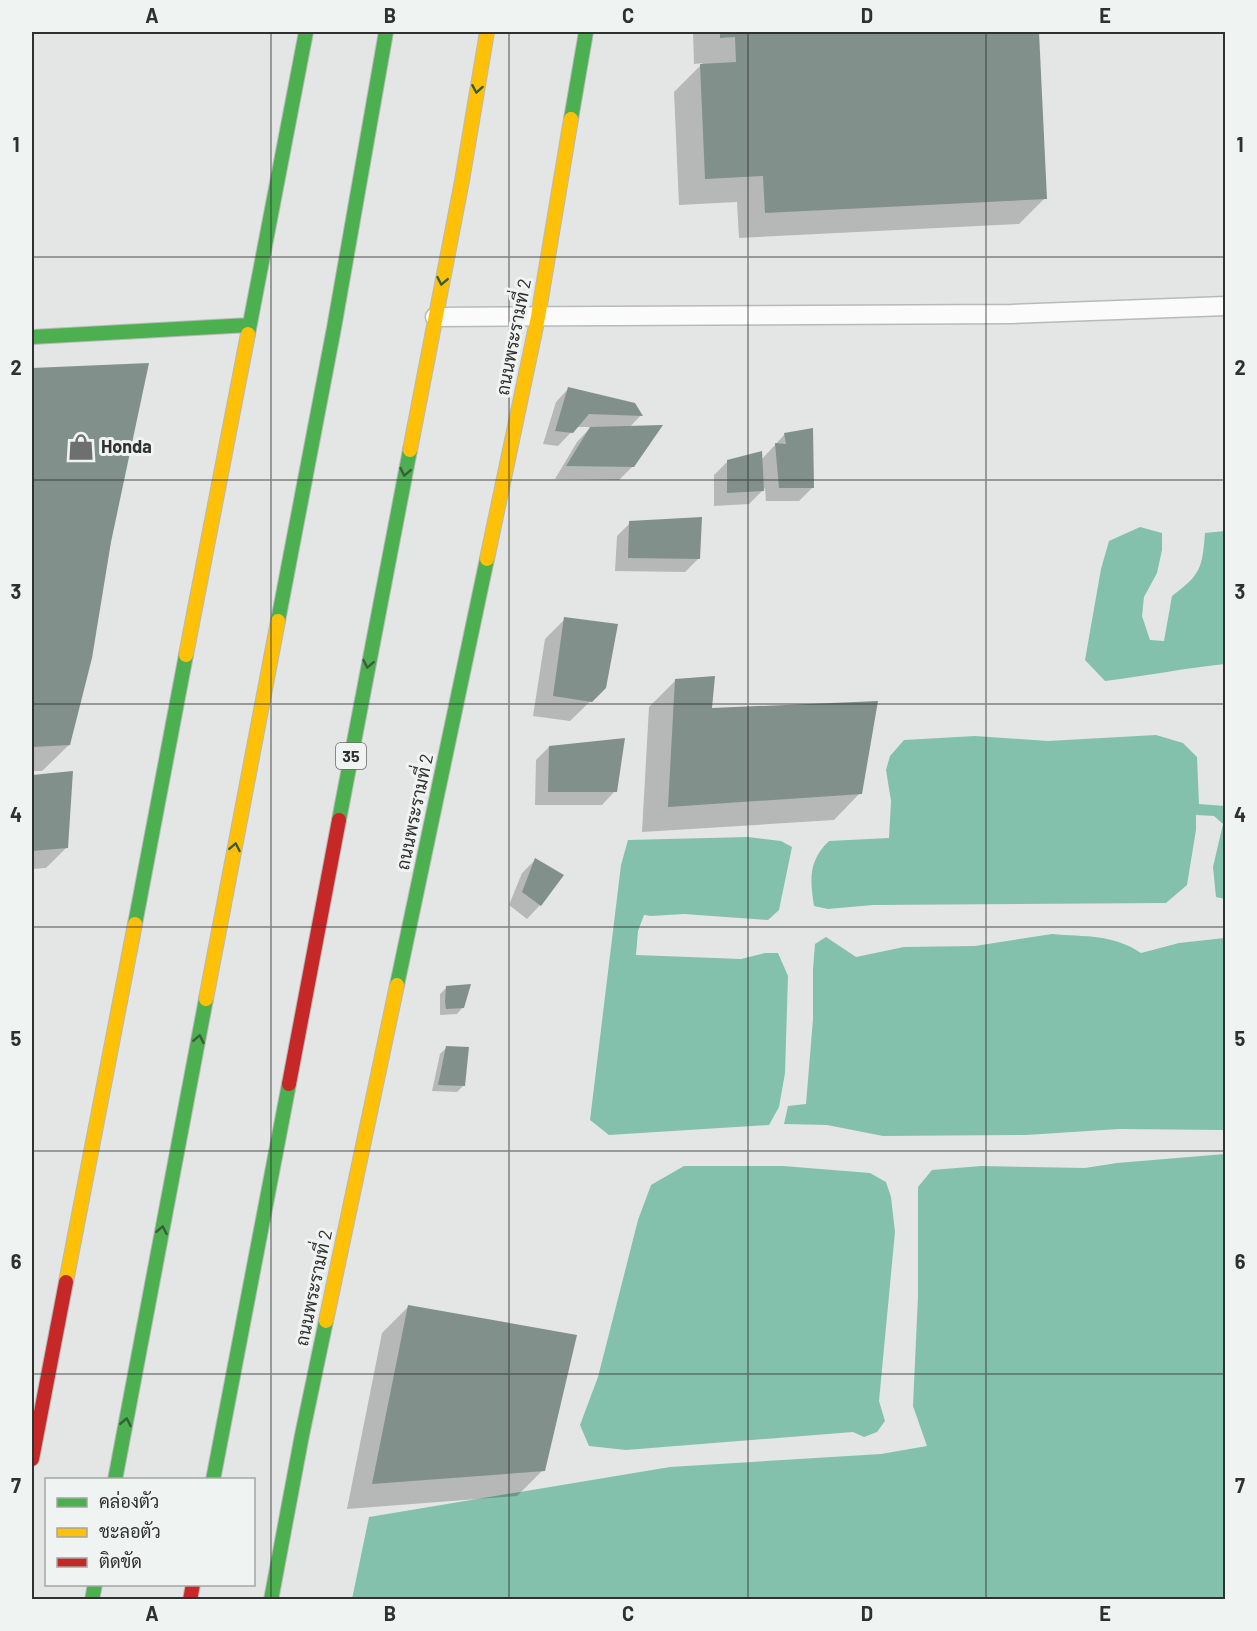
<svg xmlns="http://www.w3.org/2000/svg" width="1257" height="1631" viewBox="0 0 1257 1631" font-family="Barlow,Sarabun,sans-serif">
  <style>
    .water { fill: #83c1ad }
    .shadow { fill: #0003 }
    .building { fill: #82908c }
    .lines { fill: none; stroke-linecap: round; stroke-linejoin: round }
    .lane-casing { stroke: #b8b9b9; stroke-width: 21 }
    .fast-casing { stroke: #b8b9b9; stroke-width: 16 }
    .slow-casing { stroke: #b8b9b9; stroke-width: 16 }
    .jam-casing { stroke: #b8b9b9; stroke-width: 16 }
    .lane { stroke: #fbfbfb; stroke-width: 18 }
    .fast { stroke: #4caf50; stroke-width: 14 }
    .slow { stroke: #ffc107; stroke-width: 14 }
    .jam { stroke: #c62828; stroke-width: 14 }
    .oneway { stroke: #395c3b }
    .grid { fill: none; stroke: #2f3030; stroke-width: 1.5; stroke-opacity: 0.55 }
    .labels { text-anchor: middle; stroke-width: 6; stroke-linejoin: round; paint-order: stroke }
    .shield { fill: #eff4f2; stroke: #696b6a; stroke-width: 1.5 }
    .shield-label { font-size: 16px; font-weight: bold; fill: #2f3030 }
    .street-label { font-size: 18px; fill: #2f3030; stroke: #eff4f2 }
    .poi-label { font-size: 18px; font-weight: bold; fill: #2f3030; stroke: #eff4f2; text-anchor: start }
    .neatline { fill: none; stroke: #2f3030; stroke-width: 2 }
    .grid-label { font-size: 20px; text-anchor: middle; font-weight: bold; fill: #2f3030 }
  </style>
  <rect width="100%" height="100%" fill="#e3e6e5"/>
  <path class="water" d="M1140 527 1162 533V550L1157 573 1144 597 1142 616 1150 640 1164 641 1172 596C1201 574 1202 569 1205 533L1225 531V664C1185 668 1146 676 1105 681L1085 660 1101 569 1109 541Z
    M1156 735 1183 743 1197 757 1199 804 1225 806V899L1216 897 1213 867 1223 824 1214 816 1196 815V830L1187 885 1166 903 873 905 828 909 814 906C810 880 808 861 829 841L889 838 891 801 886 770 890 756 904 740 975 736 1048 741Z
    M748 837 781 841 792 847 779 910 768 920 684 914 651 916 644 915 638 931 636 955 741 959 765 953H778L788 976 785 1073 779 1107 769 1125 609 1135 590 1120 621 865 628 840Z
    M1052 934C1085 937 1113 934 1141 953L1179 943 1225 938V1130L1119 1129 1026 1135 883 1136 827 1125 784 1124 788 1106 806 1104 813 1019V969L815 944 826 937 856 957 904 947 975 946Z
    M1225 1154V1599H352L369 1517 670 1467 881 1454 927 1446 913 1406 918 1296V1187L932 1170 981 1166 1085 1168 1117 1163Z
    M684 1166H783L870 1173 886 1182 891 1197 895 1232 879 1401 885 1421 877 1432 864 1437 853 1432 626 1450 589 1446 580 1425 598 1377 638 1220 651 1185Z"/>
  <path class="shadow" d="M693 32H1038L1045 198 1019 224 739 238 737 202 679 205 674 92 703 63 694 64Z
    M147 365 69 745 42 771H32V369Z
    M569 388 641 415 629 428 633 466 619 480 555 479 577 442 591 427H576L558 446 543 444 556 402Z
    M785 434 813 487 799 501H766L765 488 749 504 714 506V475L728 461 761 460Z
    M630 523 699 558 685 572 615 571 617 536Z
    M565 619 604 688 570 721 533 716 545 639Z
    M675 681 710 710 860 793 834 820 642 832 649 707Z
    M549 747 615 791 602 805H535L536 760Z
    M72 773 66 848 46 868 32 869V776Z
    M535 860 562 875 540 905 527 919 509 905 522 873Z
    M447 987 463 1007 457 1014 440 1015V994Z
    M446 1048 463 1086 457 1092 432 1091 440 1054Z
    M408 1307 543 1470 517 1496 347 1509 382 1333Z"/>
  <path class="building" d="M720 32H1039L1047 199 765 213 763 176 705 179 700 64 736 62 735 37 720 38Z
    M149 363 111 542 92 658 70 745 32 747V368Z
    M568 387 635 403 643 416 589 414 573 433 555 431Z
    M663 425 634 467 566 466 590 427Z
    M813 428 814 488H779L775 443 786 444 784 433Z
    M762 451 764 491 727 493V460Z
    M702 517 700 559 628 558 629 521Z
    M564 617 618 624 606 688 592 702 553 696Z
    M715 676 712 708 878 701 862 794 668 807 675 679Z
    M625 738 617 792H548L549 746Z
    M73 771 68 848 32 851V775Z
    M535 858 564 875 541 906 522 892Z
    M471 984 464 1008 446 1009 445 1002 446 986Z
    M446 1046 469 1047 465 1086 438 1085Z
    M408 1305 577 1335 545 1471 372 1484Z"/>
  <g class="lines">
    <defs>
      <path id="lane" d="M435 317 1012 314 1226 306"/>
      <path id="fast" d="M571 119 586 32
        M248 334 306 32
        M32 337 249 325
        M278 621 334 328 386 32
        M339 820 410 450
        M135 924 186 655
        M397 985 487 559
        M115 1480 206 999
        M213 1480 289 1084
        M92 1600 95 1584
        M271 1600 302 1435 326 1321"/>
      <path id="slow" d="M410 450 462 181 487 32
        M487 559 538 317 571 119
        M186 655 248 334
        M206 999 278 621
        M66 1282 135 924
        M326 1321 397 985"/>
      <path id="jam" d="M289 1084 339 820
        M32 1459 66 1282
        M190 1600 193 1584"/>
    </defs>
    <use href="#lane" class="lane-casing"/>
    <use href="#fast" class="fast-casing"/>
    <use href="#slow" class="slow-casing"/>
    <use href="#jam" class="jam-casing"/>
    <use href="#lane" class="lane"/>
    <use href="#fast" class="fast"/>
    <use href="#slow" class="slow"/>
    <use href="#jam" class="jam"/>
  </g>
  <defs><path id="oneway-chevron" d="M-2-3.5L2.5 0L-2 3.5" fill="none" stroke-width="1.6" stroke-linecap="round" stroke-linejoin="round" transform="scale(1.5)"/></defs>
  <g class="oneway">
    <use href="#oneway-chevron" transform="translate(477 89) rotate(100)"/>
    <use href="#oneway-chevron" transform="translate(442 281) rotate(101)"/>
    <use href="#oneway-chevron" transform="translate(405 472) rotate(101)"/>
    <use href="#oneway-chevron" transform="translate(368 664) rotate(101)"/>
    <use href="#oneway-chevron" transform="translate(235 847) rotate(-79)"/>
    <use href="#oneway-chevron" transform="translate(199 1039) rotate(-79)"/>
    <use href="#oneway-chevron" transform="translate(162 1230) rotate(-79)"/>
    <use href="#oneway-chevron" transform="translate(126 1422) rotate(-79)"/>
  </g>
  <path class="grid" d="M271 32V1600M509 32V1600M748 32V1600M986 32V1600M32 257H1226M32 480H1226M32 704H1226M32 927H1226M32 1151H1226M32 1374H1226"/>
  <defs>
    <symbol id="shop-bare" viewBox="-9 -9 18 18"><path d="M-5-2.5h2.3a2.7 3.5 0 0 1 5.4 0H5L5.5 6h-11ZM-1.5-2.5h3a1.5 2.3 0 0 0-3 0Z" fill="#6e706f" stroke="#eff4f2" stroke-width="2.5" paint-order="stroke"/></symbol>
  </defs>
  <g fill-rule="evenodd">
    <use href="#shop-bare" x="62" y="428" width="38" height="38"/>
  </g>
  <g class="labels">
    <rect class="shield" x="336" y="743" width="30" height="26" rx="4.5"/>
    <g class="shield-label">
      <text x="351" y="762">35</text>
    </g>
    <g class="street-label">
      <text transform="translate(514 337) rotate(-79)" y="6">ถนนพระรามที่ 2</text>
      <text transform="translate(415 812) rotate(-78)" y="6">ถนนพระรามที่ 2</text>
      <text transform="translate(314 1288) rotate(-78)" y="6">ถนนพระรามที่ 2</text>
    </g>
    <g class="poi-label">
      <text x="101" y="453">Honda</text>
    </g>
  </g>
  <rect width="1257" height="1631" fill="none" stroke="#eff4f2" stroke-width="66"/>
  <rect x="45" y="1478" width="210" height="108" fill="#eff4f2" stroke="#a2a6a4" stroke-width="1.5"/>
  <rect x="57" y="1498" width="30" height="9" fill="#4caf50" stroke="#a2a6a4" stroke-width="1.5"/>
  <text x="99" y="1508" font-size="18" fill="#2f3030">คล่องตัว</text>
  <rect x="57" y="1528" width="30" height="9" fill="#ffc107" stroke="#a2a6a4" stroke-width="1.5"/>
  <text x="99" y="1538" font-size="18" fill="#2f3030">ชะลอตัว</text>
  <rect x="57" y="1558" width="30" height="9" fill="#c62828" stroke="#a2a6a4" stroke-width="1.5"/>
  <text x="99" y="1568" font-size="18" fill="#2f3030">ติดขัด</text>
  <rect x="33" y="33" width="1191" height="1565" class="neatline"/>
  <g class="grid-label">
    <text x="152" y="23">A</text>
    <text x="390" y="23">B</text>
    <text x="628" y="23">C</text>
    <text x="867" y="23">D</text>
    <text x="1105" y="23">E</text>
    <text x="16" y="152">1</text>
    <text x="1240" y="152">1</text>
    <text x="16" y="375">2</text>
    <text x="1240" y="375">2</text>
    <text x="16" y="599">3</text>
    <text x="1240" y="599">3</text>
    <text x="16" y="822">4</text>
    <text x="1240" y="822">4</text>
    <text x="16" y="1046">5</text>
    <text x="1240" y="1046">5</text>
    <text x="16" y="1269">6</text>
    <text x="1240" y="1269">6</text>
    <text x="16" y="1493">7</text>
    <text x="1240" y="1493">7</text>
    <text x="152" y="1621">A</text>
    <text x="390" y="1621">B</text>
    <text x="628" y="1621">C</text>
    <text x="867" y="1621">D</text>
    <text x="1105" y="1621">E</text>
  </g>
</svg>
